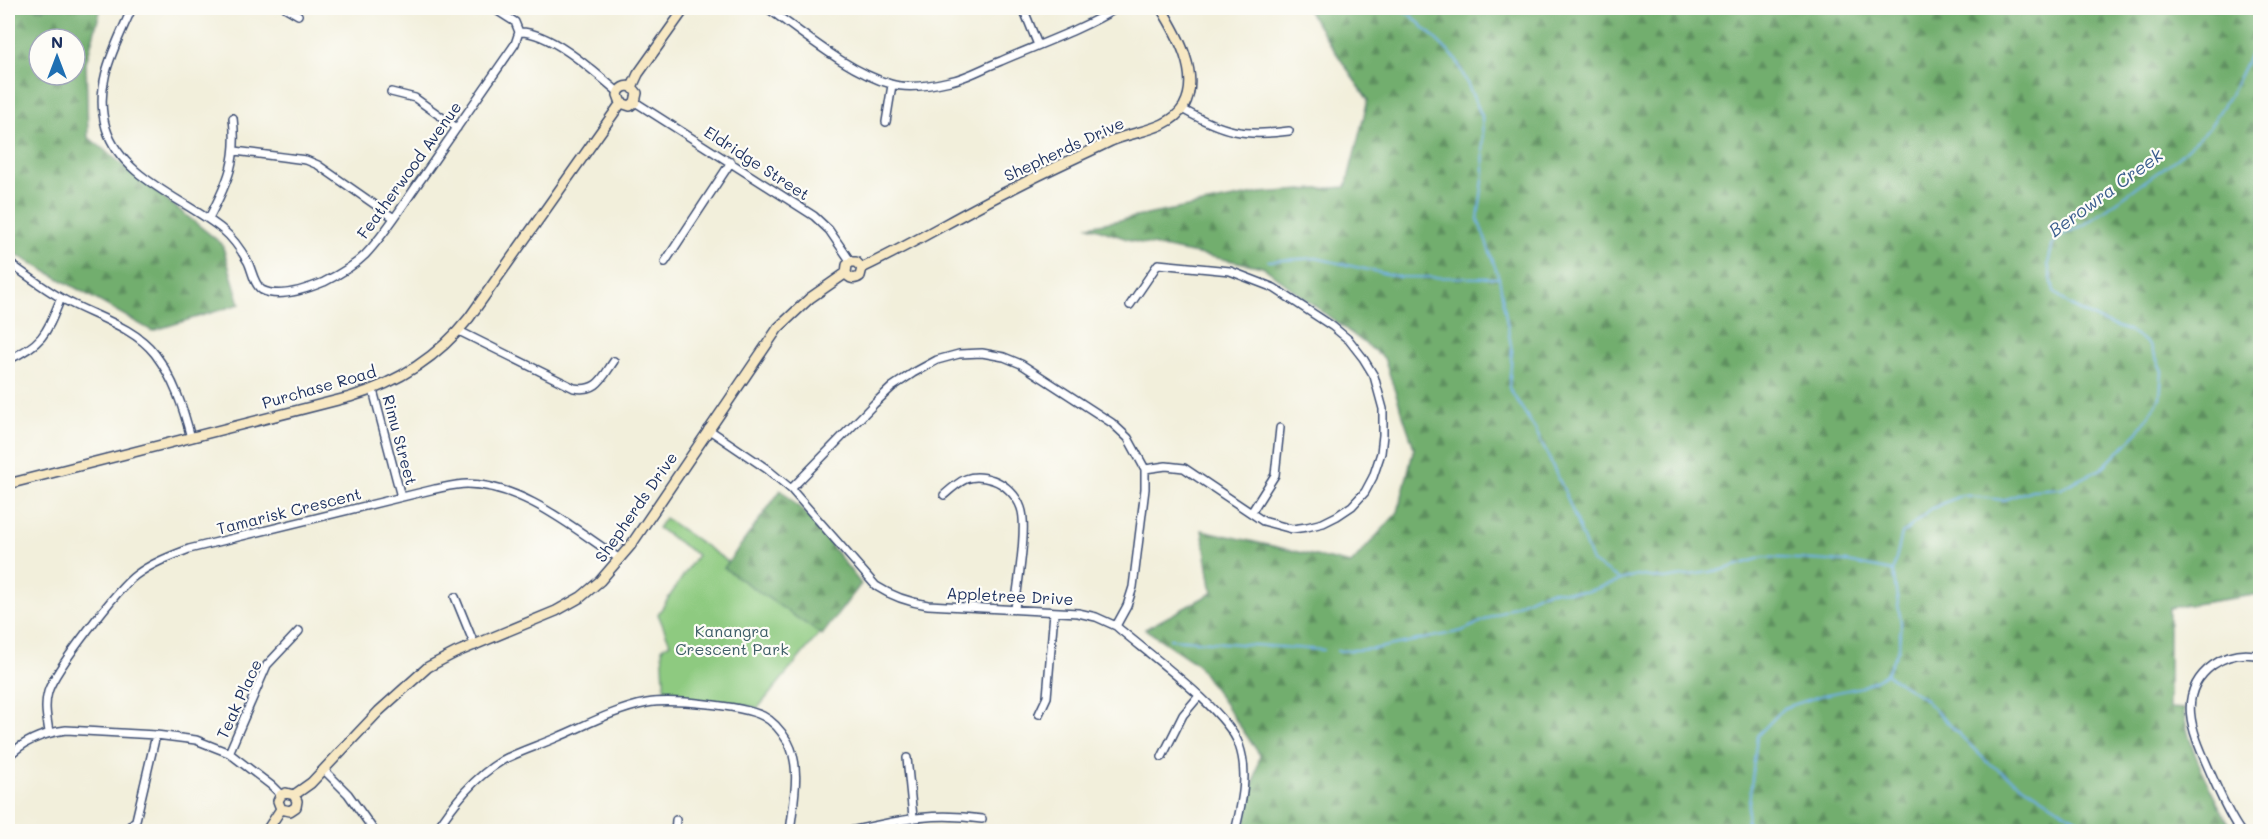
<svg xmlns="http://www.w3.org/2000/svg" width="2268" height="839" viewBox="0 0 2268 839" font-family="Mali,sans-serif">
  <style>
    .green { fill: #8eca80; stroke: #547c6f; stroke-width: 1.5 }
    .forest { fill: url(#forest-firs); stroke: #466e66; stroke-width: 1.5; fill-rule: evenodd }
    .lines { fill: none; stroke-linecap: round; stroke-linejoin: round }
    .stream { stroke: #70b0e4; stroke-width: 2 }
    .street-casing { stroke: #3b4c71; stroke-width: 10 }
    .secondary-casing { stroke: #3b4c71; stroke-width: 12 }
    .street { stroke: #fff; stroke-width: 7 }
    .secondary { stroke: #f7e8c3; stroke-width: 9 }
    .labels { text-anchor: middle; stroke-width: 4.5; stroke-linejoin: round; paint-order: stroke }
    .street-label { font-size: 16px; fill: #1b2f5e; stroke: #fdfcf7 }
    .park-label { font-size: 16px; fill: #3e5e68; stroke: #fdfcf7 }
    .water-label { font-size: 18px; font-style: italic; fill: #395c8d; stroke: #fdfcf7 }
  </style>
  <defs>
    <pattern id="forest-firs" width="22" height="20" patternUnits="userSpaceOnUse" patternTransform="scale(1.5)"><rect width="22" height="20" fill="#72ae6e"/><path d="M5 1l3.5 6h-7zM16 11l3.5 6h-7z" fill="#5d8e5e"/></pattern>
  </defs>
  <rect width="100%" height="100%" fill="#fdfcf7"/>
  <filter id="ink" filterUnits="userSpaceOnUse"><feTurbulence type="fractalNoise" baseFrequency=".0167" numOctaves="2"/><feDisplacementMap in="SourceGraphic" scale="12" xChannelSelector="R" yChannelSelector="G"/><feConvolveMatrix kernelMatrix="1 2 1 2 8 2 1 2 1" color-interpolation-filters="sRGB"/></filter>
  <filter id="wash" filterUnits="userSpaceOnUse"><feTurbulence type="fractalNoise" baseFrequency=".008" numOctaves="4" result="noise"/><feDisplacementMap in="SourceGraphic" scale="24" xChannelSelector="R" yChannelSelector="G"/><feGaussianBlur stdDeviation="1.35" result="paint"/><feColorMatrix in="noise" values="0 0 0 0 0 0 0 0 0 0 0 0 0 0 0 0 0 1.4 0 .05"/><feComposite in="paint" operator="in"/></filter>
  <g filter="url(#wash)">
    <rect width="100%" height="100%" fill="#f2efdb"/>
    <path class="green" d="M665 518 824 628 758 708 736 704 665 697 662 648 670 643 658 614 697 555 658 528Z"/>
    <path class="forest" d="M8 8H101L86 63 88 137 222 244 240 304 152 331 8 250ZM39 39H75V75H39Z
      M1306 8H2260V594L2169 608V708L2184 709C2185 742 2216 804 2234 831H1243L1260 755 1197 664 1145 629 1212 593 1202 530 1351 564 1398 512 1414 448 1384 358 1263 267 1136 242 1089 226 1260 193 1346 187 1368 100Z
      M781 490 809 517 861 584 822 635 724 568Z"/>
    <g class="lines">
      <path class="stream" d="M1397 8 1413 17 1456 59 1482 116 1484 173 1478 219 1499 278 1512 351 1509 388 1535 429 1565 492 1592 562 1619 579
        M8 17 10 8
        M1268 261 1316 258 1400 277 1499 278
        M1170 639 1324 650
        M1337 651 1374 649 1462 631 1539 594 1550 591 1586 592 1636 575 1664 579 1722 570 1764 557 1847 562 1892 571
        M1886 674 1922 697 1988 763 2096 832
        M1743 832 1746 828 1757 736 1784 708 1823 695 1862 687 1886 674 1899 648 1901 623 1893 571 1902 534 1931 509 1962 495 2003 500 2032 490 2061 488 2101 469 2138 432 2160 398 2162 371 2150 345 2131 332 2101 321 2069 305 2054 291 2048 264 2053 243 2066 233 2084 225 2176 159 2209 128 2233 90 2260 33"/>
    </g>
  </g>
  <g filter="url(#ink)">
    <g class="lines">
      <defs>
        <path id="street" d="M132 8C115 47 93 84 106 128 121 178 185 199 223 230 234 239 241 250 248 262 252 270 254 285 262 290 279 299 307 289 324 282 338 275 354 266 365 255 387 232 404 203 422 178 453 133 484 89 515 44L519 32
          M286 8 298 15
          M493 8 515 22 519 32
          M767 8C803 33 848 72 891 84 908 89 933 85 950 81 967 78 985 67 1001 61 1040 44 1081 30 1117 8
          M1023 8 1038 45
          M519 32C550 31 595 72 618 92
          M391 92 415 98 457 128
          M635 102 814 216 829 230 851 262
          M1182 109C1223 132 1243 137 1289 131
          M886 122 892 85
          M235 151 306 160 318 165 394 218
          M209 218C228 182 238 160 233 118
          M8 262C25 274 42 287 61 298 90 315 134 326 155 354 174 379 183 407 191 438
          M665 262 731 162
          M1130 305 1158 264 1230 271 1274 288 1332 326 1349 340 1363 358 1374 376 1383 409V435L1381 453 1373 477 1365 492 1352 506 1337 516 1323 523 1307 527 1292 529 1263 521 1184 468 1166 466 1145 469
          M459 331 574 388C598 392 602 378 614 361
          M8 360C44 343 46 334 61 298
          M373 390 401 497
          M708 429 767 469 791 489 876 586C893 597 908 602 928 605L1078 613 1096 617 1116 626C1146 652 1227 710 1239 745 1249 773 1242 803 1235 832
          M791 489 874 404 892 387 913 373 937 360 959 354 982 353 1004 357 1021 364 1112 423 1128 438 1145 469V489L1133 587 1127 606 1116 626
          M944 495C961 480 970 472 993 480 1005 484 1017 496 1021 508 1028 526 1017 588 1015 609
          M1251 513 1275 475 1280 428
          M455 597 475 646
          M1039 714 1047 697 1054 612
          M49 732C47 718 44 706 48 692 54 671 118 588 136 575 152 563 171 556 189 549L435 489C445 487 457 484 467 484 524 485 574 529 620 559
          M229 753 267 665 299 631
          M8 757C23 741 44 733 66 730L156 735 196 740 229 753 272 786 281 795
          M1162 757 1183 715 1199 696
          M907 758 913 817
          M324 770 348 794 375 832
          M124 832 136 820 156 735
          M435 832C454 803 473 778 503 760 520 751 540 745 558 737 586 725 616 709 647 703 672 699 740 705 763 716 773 721 782 732 788 742 802 768 793 803 790 832
          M675 832 676 820
          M846 832C897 821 929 811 982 819
          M2241 832C2228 814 2220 794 2211 774 2196 739 2172 695 2213 665 2227 655 2243 652 2260 656"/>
        <path id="secondary" d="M632 87 638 74 685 8
          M621 103 630 106 635 102 637 93 632 87
          M621 103 618 95C619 88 625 85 632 87
          M862 268C913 244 961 214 1012 189 1044 172 1078 157 1111 141 1134 131 1170 130 1184 106 1201 75 1177 34 1161 8
          M846 273 847 265 851 262H856L862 268
          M846 273C849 279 855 280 860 276L862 268
          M8 484 350 397C397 383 438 357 469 318L621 103
          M294 795 311 783 379 711 428 667 455 653 556 611 581 597 600 581 631 545 778 328 810 298 846 273
          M281 809 278 801 281 795 286 793 294 795
          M281 809 290 811 296 807 297 801 294 795
          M266 832 281 809"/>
      </defs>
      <use href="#street" class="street-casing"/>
      <use href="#secondary" class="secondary-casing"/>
      <use href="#street" class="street"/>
      <use href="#secondary" class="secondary"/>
    </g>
  </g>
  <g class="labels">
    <g class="street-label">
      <text transform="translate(1064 149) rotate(-25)" y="6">Shepherds Drive</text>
      <text transform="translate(757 163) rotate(33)" y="6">Eldridge Street</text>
      <text transform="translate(409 170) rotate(-54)" y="6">Featherwood Avenue</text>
      <text transform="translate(319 387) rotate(-16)" y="6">Purchase Road</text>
      <text transform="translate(400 440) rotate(75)" y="6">Rimu Street</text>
      <text transform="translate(636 507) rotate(-55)" y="6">Shepherds Drive</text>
      <text transform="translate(289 511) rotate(-14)" y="6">Tamarisk Crescent</text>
      <text transform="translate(1010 596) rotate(3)" y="6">Appletree Drive</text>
      <text transform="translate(239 699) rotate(-65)" y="6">Teak Place</text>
    </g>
    <g class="park-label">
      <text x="732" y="637">Kanangra<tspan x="732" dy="18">Crescent Park</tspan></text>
    </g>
    <g class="water-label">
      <text transform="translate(2106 193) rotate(-36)" y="6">Berowra Creek</text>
    </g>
  </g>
  <rect width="2268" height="839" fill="none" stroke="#fdfcf7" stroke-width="30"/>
  <g transform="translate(57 57)"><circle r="28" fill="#fdfcf7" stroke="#a3aaba" stroke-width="1.5"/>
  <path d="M0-4.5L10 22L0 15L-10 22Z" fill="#1f6fb2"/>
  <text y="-9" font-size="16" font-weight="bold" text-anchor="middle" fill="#1b2f5e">N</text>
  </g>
</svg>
